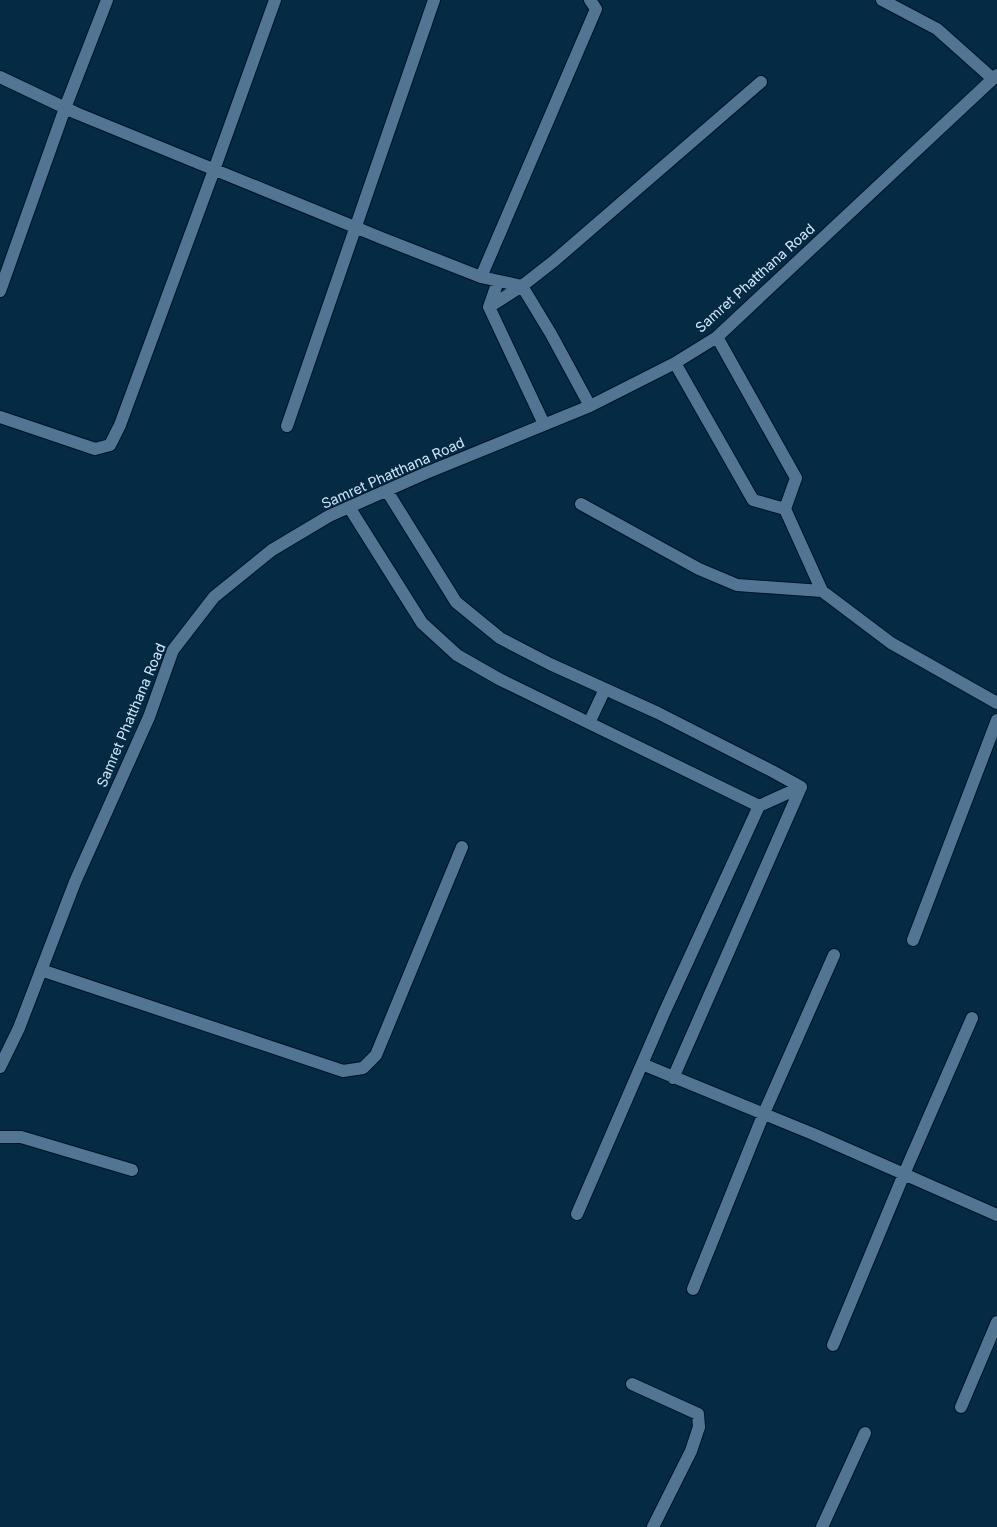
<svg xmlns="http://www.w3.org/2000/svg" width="997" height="1527" viewBox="0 0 997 1527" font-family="Inter,sans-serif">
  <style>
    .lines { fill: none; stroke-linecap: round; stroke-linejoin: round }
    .minor-casing { stroke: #001225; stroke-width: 14 }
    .minor { stroke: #517593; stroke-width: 12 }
    .labels { text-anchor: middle; stroke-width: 3; stroke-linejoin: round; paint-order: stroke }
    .street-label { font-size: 14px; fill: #d5e8f9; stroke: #052a44 }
  </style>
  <rect width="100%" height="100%" fill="#052a44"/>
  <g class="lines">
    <defs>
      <path id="minor" d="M882 0 937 29 993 79
        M0 77 76 113 384 239 481 277 522 286 551 334 590 406
        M481 277 596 9 590 0
        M498 281 489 307 544 424
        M0 291 65 108 107 0
        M489 307 522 286 554 261 761 82
        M717 337 796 478 785 509 822 591 891 643 997 703
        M675 363 753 500 785 509
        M0 417 95 449 110 445 120 425 214 170 275 0
        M287 426 434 0
        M387 491 456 602 500 638 550 664 658 713 772 771 801 787 673 1078
        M581 504 699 569 737 585 822 591
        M349 507 422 623 457 655 499 679 759 806 664 1013 577 1214
        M589 723 605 689
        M759 806 801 787
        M913 940 997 720
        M41 970 343 1071 363 1068 376 1055 462 847
        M642 1064 813 1134 997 1215
        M0 1067 19 1028 75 882 149 717 173 650 214 597 272 550 329 516 426 473 590 406 675 363 717 337 997 75
        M0 1137H21L132 1170
        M693 1289 764 1113 834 955
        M833 1345 904 1174 972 1018
        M632 1384 698 1414 699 1427 691 1451 653 1527
        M961 1407 997 1322
        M822 1527 865 1433"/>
    </defs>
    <use href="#minor" class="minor-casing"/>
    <use href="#minor" class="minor"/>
  </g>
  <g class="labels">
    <g class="street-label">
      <text transform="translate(755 278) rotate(-42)" y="5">Samret Phatthana Road</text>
      <text transform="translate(393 473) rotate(-24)" y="5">Samret Phatthana Road</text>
      <text transform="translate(131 715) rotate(-67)" y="5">Samret Phatthana Road</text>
    </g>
  </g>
</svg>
